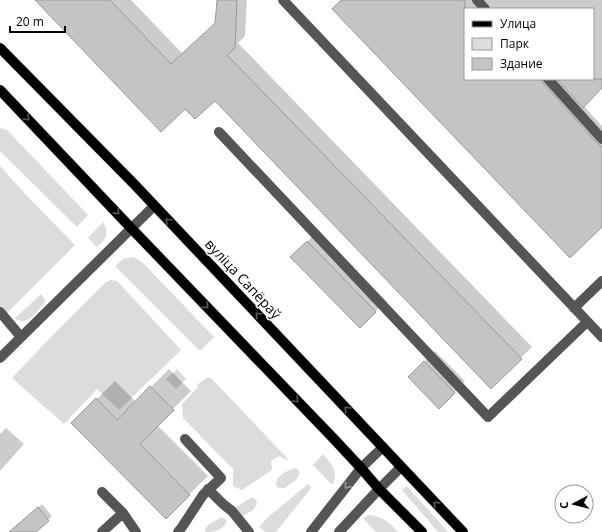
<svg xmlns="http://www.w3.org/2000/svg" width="602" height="532" viewBox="0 0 602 532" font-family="'Open Sans',sans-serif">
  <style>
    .green { fill: #dcdcdc }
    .shadow { fill: #0003; fill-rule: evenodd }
    .building { fill: #c4c4c4; stroke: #999 }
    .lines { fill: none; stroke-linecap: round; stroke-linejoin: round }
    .major-casing { stroke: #dbdbdb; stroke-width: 11 }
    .minor { stroke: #555; stroke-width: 10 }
    .major { stroke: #000; stroke-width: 10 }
    .oneway { stroke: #595959 }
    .oneway2 { stroke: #999 }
    .labels { text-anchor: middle; stroke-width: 3; stroke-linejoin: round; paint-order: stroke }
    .street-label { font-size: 14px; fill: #000; stroke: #fff }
  </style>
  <rect width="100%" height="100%" fill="#fff"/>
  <path class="green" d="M0 128 7 130 88 215 77 227 0 151Z
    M0 166 27 196 75 245 0 320Z
    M103 222C110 234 106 239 97 247L88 238Z
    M134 257 143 263 214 337 200 351 115 266 123 259Z
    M111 280 117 281 181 350 119 410 97 389 64 424 12 378 54 334 106 282Z
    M41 294 44 298 45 302C39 309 31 322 21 321 19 321 17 319 14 319Z
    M177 369 186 379 176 389 166 379Z
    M210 377 288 459 286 460 280 456 275 458 271 461 272 470 242 490 233 486V469L183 418 182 404 198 387 197 385 205 379Z
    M323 454C331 464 340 472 332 485L313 465Z
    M295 468 298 470 300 473 297 479 285 488H279L276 486C275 476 286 471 295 468Z
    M308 484 311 487 308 492 276 532H266L259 527 267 518Z
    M407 486 448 532H438L402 490Z
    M250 498H253L256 500 257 504 253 510 241 517 235 508Z
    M369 515C383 517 388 521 398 532H376L363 518Z
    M220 518H224L227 521C222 531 215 532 205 532 205 524 214 522 220 518Z"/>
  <path class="shadow" d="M36 0H131L182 53 216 23 218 0H247L245 36 238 43 532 347 491 387 215 99 185 107Z
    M342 0H602V87L583 105 602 126V226ZM465 9H593V79H465Z
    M318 231 386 301 360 326 292 257Z
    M435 351 465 381 439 407 409 377Z
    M169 369 191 391 157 425 208 476 166 517 73 423 115 381 136 402Z
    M6 428 24 444 0 471V434Z
    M42 504 52 516 35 532H15L20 523Z"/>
  <path class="building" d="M35 0H110L171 64 215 23 217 0H237L235 48 227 55 522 359 491 389 215 101 195 119 185 109 161 132Z
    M341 0H465V79H542L543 83 597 143 602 147V227L570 258 332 9Z
    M557 79H602V88L583 108Z
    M307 241 376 312 360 328 290 257Z
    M424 361 455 393 439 409 408 377Z
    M150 386 174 410 140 444 190 495 166 519 71 423 96 398 117 420Z
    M38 507 49 521 36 532H9Z"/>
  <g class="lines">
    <defs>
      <path id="major" d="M0 48 135 185 463 532
        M0 90 131 228 334 439 361 468 379 489 422 532"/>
    </defs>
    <use href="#major" class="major-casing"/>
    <path class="minor" d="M283 0 602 337
      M477 0 485 9
      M548 79 602 139
      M219 132 488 417 587 322
      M574 308 602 281
      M0 312 21 337
      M0 358 154 206
      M208 489 223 504 232 511 249 532
      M102 492 123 513 136 532
      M102 532 123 513
      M178 532 182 527 203 495 221 478 185 439
      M311 532 361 468 383 447
      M339 532 379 489 401 467"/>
    <use href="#major" class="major"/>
  </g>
  <defs><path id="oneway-chevron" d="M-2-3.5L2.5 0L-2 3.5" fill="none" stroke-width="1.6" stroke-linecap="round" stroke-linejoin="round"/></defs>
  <g class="oneway">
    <use href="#oneway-chevron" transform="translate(27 118) rotate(46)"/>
    <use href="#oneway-chevron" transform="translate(117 212) rotate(47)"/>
    <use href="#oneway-chevron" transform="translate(168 221) rotate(-133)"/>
    <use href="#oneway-chevron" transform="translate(206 306) rotate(46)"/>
    <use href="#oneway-chevron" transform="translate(258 315) rotate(-133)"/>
    <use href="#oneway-chevron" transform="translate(296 400) rotate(46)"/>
    <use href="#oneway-chevron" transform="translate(347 409) rotate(-133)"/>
    <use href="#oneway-chevron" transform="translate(436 504) rotate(-134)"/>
  </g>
  <use class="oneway2" href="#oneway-chevron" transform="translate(347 486) rotate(129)"/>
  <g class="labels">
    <g class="street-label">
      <text transform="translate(243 279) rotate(47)" y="5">вуліца Сапёраў</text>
    </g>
  </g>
  <rect x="464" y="8" width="130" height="72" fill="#ffffff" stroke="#999999"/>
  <rect x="472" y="21" width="20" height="6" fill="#000000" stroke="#999999"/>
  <text x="500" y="28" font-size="12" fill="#000000">Улица</text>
  <rect x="472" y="38" width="20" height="12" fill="#dcdcdc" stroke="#999999"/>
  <text x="500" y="48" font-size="12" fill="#000000">Парк</text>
  <rect x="472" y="58" width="20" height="12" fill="#c4c4c4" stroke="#999999"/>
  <text x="500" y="68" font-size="12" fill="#000000">Здание</text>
  <g transform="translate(574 504) rotate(263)"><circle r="19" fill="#ffffff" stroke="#999999"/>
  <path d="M0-3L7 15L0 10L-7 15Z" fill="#000000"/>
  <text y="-6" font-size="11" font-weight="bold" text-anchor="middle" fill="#000000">С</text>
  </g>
  <path d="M10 26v6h55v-6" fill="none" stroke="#000000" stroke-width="2"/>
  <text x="16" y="26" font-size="12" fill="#000000" stroke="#ffffff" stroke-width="3" paint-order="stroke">20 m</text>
</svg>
